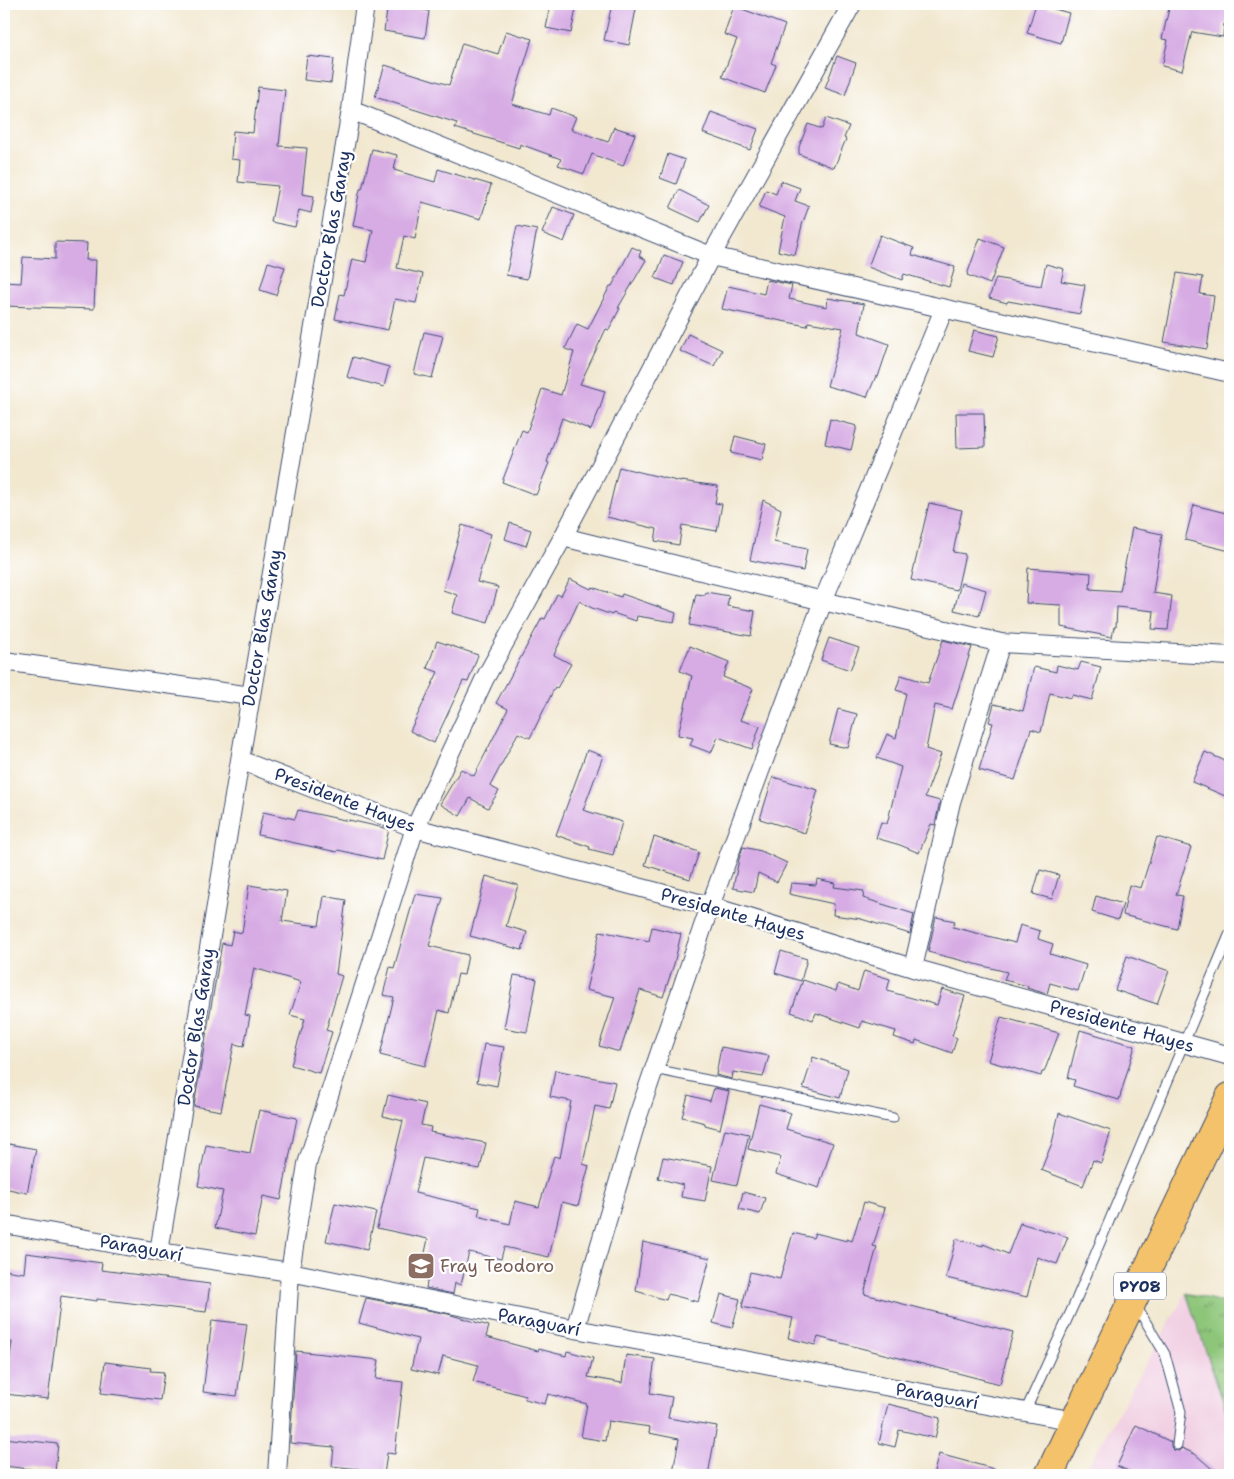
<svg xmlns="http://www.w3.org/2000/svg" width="1234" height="1479" viewBox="0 0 1234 1479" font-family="'Shantell Sans',sans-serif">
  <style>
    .built { fill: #f1d0e3 }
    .grass { fill: url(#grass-tufts); stroke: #547a6c }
    .building { fill: #d7ace4 }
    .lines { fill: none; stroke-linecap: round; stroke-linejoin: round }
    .lane-casing { stroke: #3b4b6f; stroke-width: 11 }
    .street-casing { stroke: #3b4b6f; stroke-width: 20 }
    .highway-casing { stroke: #3b4b6f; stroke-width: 30 }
    .lane { stroke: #fff; stroke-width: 9 }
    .street { stroke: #fff; stroke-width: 18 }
    .highway { stroke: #f4c26a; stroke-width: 28 }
    .labels { text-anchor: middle; stroke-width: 4.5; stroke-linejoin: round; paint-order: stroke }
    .shield { fill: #fff; stroke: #5f6d8e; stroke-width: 1 }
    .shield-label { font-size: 16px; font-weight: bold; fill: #1b2f5e }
    .street-label { font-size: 18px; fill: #1b2f5e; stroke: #fff }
    .education-label { font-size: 18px; fill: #785e54; stroke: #fff; text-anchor: start }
  </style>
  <defs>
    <pattern id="grass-tufts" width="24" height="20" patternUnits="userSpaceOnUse" patternTransform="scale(1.25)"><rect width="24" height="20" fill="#8dc679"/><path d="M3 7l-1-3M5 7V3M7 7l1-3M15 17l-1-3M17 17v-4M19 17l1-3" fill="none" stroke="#72a166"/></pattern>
  </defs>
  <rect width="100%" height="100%" fill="#fff"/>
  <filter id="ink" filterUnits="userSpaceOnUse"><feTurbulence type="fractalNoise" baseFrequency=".02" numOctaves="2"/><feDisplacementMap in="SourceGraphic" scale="10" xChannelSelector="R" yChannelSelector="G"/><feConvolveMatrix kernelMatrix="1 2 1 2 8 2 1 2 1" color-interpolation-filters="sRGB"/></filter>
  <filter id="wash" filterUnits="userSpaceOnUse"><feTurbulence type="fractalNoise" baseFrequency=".0096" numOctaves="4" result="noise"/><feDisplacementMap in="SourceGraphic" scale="20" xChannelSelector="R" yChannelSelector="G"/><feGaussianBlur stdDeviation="1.12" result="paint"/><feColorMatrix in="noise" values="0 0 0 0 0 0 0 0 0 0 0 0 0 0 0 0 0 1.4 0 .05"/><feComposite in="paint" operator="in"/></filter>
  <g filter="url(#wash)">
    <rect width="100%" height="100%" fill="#f2e8d0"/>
    <path class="built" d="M1186 1293 1230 1422V1475H1083Z"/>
    <path class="grass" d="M1186 1293 1230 1304V1422Z"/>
    <g id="blocks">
      <path class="building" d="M388 4H411L410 8 429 11 425 38 384 31Z
        M551 4H577L571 33 546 28Z
        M612 4H637L629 45 604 40Z
        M1036 4 1069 13 1061 43 1027 33Z
        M1170 4H1230V24H1224L1223 37 1192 32 1182 71 1162 66 1168 40 1162 39Z
        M734 6 785 25 771 63 776 65 765 93 722 77 737 39 724 34Z
        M506 31 532 39 512 104 549 115 551 108 576 117 571 129 608 142 614 127 635 134 623 166 592 154 584 174 558 165 561 159 520 144 519 148 455 128 457 123 375 97 385 65 449 85 462 43 498 54Z
        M307 56 334 59 331 83 304 80Z
        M837 56 856 63 845 95 825 88Z
        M258 87 285 90 279 146 307 148 302 194 314 196 311 213 299 210 295 227 271 222 278 186 238 182 240 160 231 159 233 131 253 133Z
        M711 112 758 129 750 150 703 133Z
        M826 118 849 126 844 138 846 139 834 168 799 154V147L808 124 822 129Z
        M372 149 397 155 394 170 435 182 438 169 491 185 481 219 422 202 415 239 404 236 397 268 423 274 416 303 395 299 388 330 335 319 340 294 344 295 352 259 366 262 373 230 353 226 360 189H362Z
        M668 154 685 160 676 184 660 178Z
        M781 181 800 188 795 201 809 206 802 225 795 255 778 251 785 217 759 207 766 190 776 194Z
        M679 190 709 205 700 222 670 208Z
        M553 207 574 215 564 242 542 233Z
        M517 226 537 230 527 279 506 275Z
        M880 235 914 248 912 255 955 267 949 287 904 274 902 280 868 267Z
        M980 238 1004 247 990 284 967 275Z
        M55 242 87 243 86 260H96L94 309 4 306V282L21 283 23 257 55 259Z
        M632 247 641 251 639 256 646 260 618 308H620L609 330 606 329 605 331 580 384 605 391 600 408 591 430 562 418 547 462 549 463 536 495 502 482 522 430 527 432 542 389 561 395 574 352 565 349 577 324 588 329 610 286H612Z
        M664 255 683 262 674 285 655 278Z
        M268 262 285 267 276 295 260 290Z
        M1046 264 1064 269 1061 281 1085 285 1080 314 1008 301 1007 303 989 298 996 278 1041 286Z
        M1177 273 1203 277 1200 294 1214 296 1207 349 1164 342Z
        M767 280 792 285 789 299 827 307 828 298 864 304 859 333 889 344 878 377 876 376 867 397 827 386 843 328 808 322 807 326 722 309 728 286 764 294Z
        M974 330 999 336 993 357 968 351Z
        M424 332 443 336 432 378 414 374Z
        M688 334 722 350 714 366 680 351Z
        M353 357 389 367 384 387 347 377Z
        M956 413H984L985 447 957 448Z
        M830 419 857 426 851 450 825 444Z
        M735 436 766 444 762 460 731 453Z
        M619 467 681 482V481L718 486 715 503 722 504 717 531 682 525 679 545 655 541 657 529 607 517Z
        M763 500 781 509 774 542 807 549 803 571 750 560Z
        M929 503 962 510 953 552 965 554 957 590 911 580Z
        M1194 505 1230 514V551L1185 540Z
        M510 523 531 530 526 546 505 539Z
        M462 525 491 534 477 582 498 587 488 623 452 613 457 595 443 590Z
        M1132 528 1162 534 1153 593 1172 596 1168 630 1152 629 1154 611 1117 607 1116 627H1114L1112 637 1061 627V605L1026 603 1028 568 1091 573 1090 589 1120 591Z
        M570 579 591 589 592 587 621 597 622 594 676 613 674 622 637 616 636 621 613 613 612 615 592 608 579 601 554 655 571 664 557 688 555 687 530 738 518 733 490 786 499 791 488 808 470 798 460 816 440 804 461 769 474 776 508 709 496 703 542 618 545 619 557 594 561 596Z
        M961 583 986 590 979 616 954 610Z
        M706 592 729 596 727 606 755 611 751 636 689 625 696 594 705 595Z
        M829 638 859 648 850 670 821 660Z
        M943 640 972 647 952 709 935 705 926 749 941 754 925 797 940 801 935 825 931 824 919 853 900 845 876 838 881 822 887 824 901 767 877 758 887 734 896 738 906 693 896 690 901 675 928 683Z
        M437 641 478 655 468 682 463 681 434 743 410 731 438 672 427 668Z
        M690 646 729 662 723 677 753 689 740 720 760 726 752 749 718 737 711 753 690 745 693 738 678 735 692 676 680 671Z
        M1081 662 1101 667 1092 700 1072 695 1071 698 1050 693 1041 732 1031 729 1015 780 979 770 993 723 989 722 994 704 1023 711 1034 667 1056 672 1057 665 1078 670Z
        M838 709 857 714 848 748 829 744Z
        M587 750 603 756 583 810 622 822 613 855 589 849 590 847 556 835Z
        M1205 752 1230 763V798L1192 782Z
        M773 777 818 790 805 833 760 819Z
        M298 810 349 821V820L389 829 382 860 338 850 337 852 258 835 263 812 295 819Z
        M654 837 699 852 690 879 645 865Z
        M1157 837 1191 847 1176 895 1183 896 1177 929 1123 915 1129 885 1141 888Z
        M743 847 761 851 787 863 777 882 758 873 754 892 733 888 739 859Z
        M1040 870 1059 875 1052 899 1033 894Z
        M486 876 518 885 506 926 527 932 522 950 470 936Z
        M817 879 835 883 834 887 864 891 863 898 914 914 910 934 861 919 833 915 834 904 789 894 791 883 816 885Z
        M249 885 287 891 282 921 319 926 324 896 346 900 336 974 342 976 326 1030 332 1032 319 1073 291 1065 305 1019 290 1015 301 982 254 968 245 1015 250 1016 244 1046 234 1044 221 1111 194 1106 222 943 230 945 233 931 242 933Z
        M415 894 443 898 429 946 468 955 464 975 458 974 449 1013 439 1010 425 1066 380 1055 394 997 383 995 390 967 394 968Z
        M1096 896 1123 904 1118 920 1092 912Z
        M936 917 955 921 953 927 1015 943 1020 925 1040 931 1038 939 1053 944 1050 954 1086 965 1078 991 1050 983 1047 994 1027 988 1028 986 1004 980 1007 972 928 952Z
        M652 927 681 934 674 964 663 997 640 990 620 1052 599 1046 615 997 586 990 600 931 649 941Z
        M781 951 807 959 801 981 775 973Z
        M1127 956 1169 971 1157 1004 1115 990Z
        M864 971 890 979 887 991 937 1005 942 989 965 996 952 1036 957 1038 952 1053 916 1040 915 1044 894 1037 896 1031 862 1021 860 1028 816 1013 813 1020 791 1012 803 980 836 991 838 984 858 991Z
        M514 975 537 979 527 1032 504 1028Z
        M1001 1017 1059 1033 1044 1072H1042L1041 1076 988 1061Z
        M1080 1030 1135 1046 1119 1100 1073 1086 1075 1080 1068 1078Z
        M484 1044 504 1047 497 1086 477 1082Z
        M721 1047 769 1056 763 1077 733 1072 732 1079 716 1075Z
        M813 1057 848 1069 840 1098 803 1088Z
        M555 1070 615 1082 609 1109 595 1106 583 1164 589 1166 578 1206 562 1202 549 1257 504 1247 501 1259 469 1252 461 1285 455 1283 453 1294 426 1288 428 1277 420 1275 428 1239 377 1228 403 1121 383 1116 388 1095 426 1104 421 1125 431 1127 430 1132 486 1143 480 1169 423 1158 415 1193 480 1208 478 1216 510 1224 515 1201 539 1207 554 1156 560 1158 571 1101 550 1097Z
        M714 1088 729 1091 720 1129 705 1125V1123L682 1117 688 1095 710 1101Z
        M759 1104 791 1113 786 1129 833 1143 819 1188 776 1174 781 1157 748 1149Z
        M259 1110 297 1118 281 1200 263 1196 255 1236 215 1228 223 1191 198 1186 206 1145 250 1153Z
        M1059 1113 1111 1131 1101 1163 1093 1160 1083 1186 1041 1170 1052 1143Z
        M725 1129 749 1134 737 1185 713 1180Z
        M9 1144 36 1149 27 1193 4 1188V1169Z
        M663 1157 712 1166 705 1201 681 1197 683 1185 658 1178Z
        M743 1192 765 1198 760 1214 739 1209Z
        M864 1202 885 1208 873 1246 877 1247 864 1294 1013 1332 1000 1384 818 1337 815 1345 788 1338 793 1318 742 1307 750 1272 780 1279 793 1233 813 1238 815 1233 847 1241V1239L852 1241Z
        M335 1203 376 1212 367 1250 326 1241Z
        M1020 1223 1068 1237 1057 1264 1037 1257 1027 1297 946 1278 956 1239 983 1246V1244L1008 1254Z
        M643 1242 710 1258 698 1302 668 1294 666 1300 636 1291Z
        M26 1253 102 1263 101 1270 210 1284 206 1312 97 1299V1301L61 1296 48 1399 5 1394 12 1342 4 1341V1270L24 1273Z
        M721 1294 740 1299 732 1328 713 1323Z
        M366 1298 448 1314 489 1326 486 1337 538 1351 539 1349 566 1356 567 1351 593 1358 588 1377 622 1383 626 1355 655 1359 650 1393 672 1397 668 1418 717 1426 708 1475H694L673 1472 679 1439 649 1433 650 1427 608 1421 605 1441 581 1437 587 1404 548 1394 545 1404 525 1399 526 1396 473 1382 478 1365 443 1356 438 1375 411 1369 418 1339 359 1323Z
        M212 1320 247 1324 237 1396 203 1392Z
        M296 1351 379 1360 376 1379 403 1382 395 1454 387 1453 384 1475H359V1469L332 1466 334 1447 290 1443Z
        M105 1362 151 1368 150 1371 164 1372 160 1400 101 1393Z
        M888 1404 925 1413V1414L940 1418 935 1438 899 1430 895 1447 879 1443Z
        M1136 1425 1171 1442V1447L1174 1450 1179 1451 1182 1448 1195 1454 1219 1475H1138L1117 1466Z
        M4 1438 58 1444 55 1472 4 1466Z
        M939 1454 998 1470 997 1475H933Z"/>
    </g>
  </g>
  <g filter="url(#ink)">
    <use href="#blocks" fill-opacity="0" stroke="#3b4b6f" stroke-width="1"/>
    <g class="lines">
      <defs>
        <path id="lane" d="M654 1069 893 1118
          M1135 1304 1165 1354 1181 1412 1177 1445
          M1025 1412 1076 1300 1230 933"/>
        <path id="street" d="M351 110 711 256 1230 373
          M563 537 823 601 1001 643 1230 656
          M4 661 251 696
          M240 760 415 828 710 906 913 968 1230 1056
          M913 968 951 802 1001 643
          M4 1224 159 1252 290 1272 575 1329 1075 1421
          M159 1252 240 760 351 110 365 4
          M575 1329 638 1116 710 906 823 601 944 309
          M277 1475 290 1272 307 1164 415 828 484 680 563 537 711 256 852 4"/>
        <path id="highway" d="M1049 1475 1230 1097"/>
      </defs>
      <use href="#lane" class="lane-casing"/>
      <use href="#street" class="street-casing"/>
      <use href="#highway" class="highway-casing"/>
      <use href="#lane" class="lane"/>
      <use href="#street" class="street"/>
      <use href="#highway" class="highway"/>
    </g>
  </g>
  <defs>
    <symbol id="school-square" viewBox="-11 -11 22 22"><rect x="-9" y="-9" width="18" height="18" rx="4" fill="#8d6e63" stroke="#fff"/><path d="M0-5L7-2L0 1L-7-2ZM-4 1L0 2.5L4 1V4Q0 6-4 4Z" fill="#fff"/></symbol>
  </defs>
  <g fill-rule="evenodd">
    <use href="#school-square" x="405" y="1250" width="32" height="32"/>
  </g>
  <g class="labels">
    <rect class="shield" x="1114" y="1272.5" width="52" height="27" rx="4"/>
    <g class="shield-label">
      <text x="1140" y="1292">PY08</text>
    </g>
    <g class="street-label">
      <text transform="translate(331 229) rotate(-80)" y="6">Doctor Blas Garay</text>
      <text transform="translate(262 628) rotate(-80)" y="6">Doctor Blas Garay</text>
      <text transform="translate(345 800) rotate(21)" y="6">Presidente Hayes</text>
      <text transform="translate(733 914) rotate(16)" y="6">Presidente Hayes</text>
      <text transform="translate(1122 1026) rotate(16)" y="6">Presidente Hayes</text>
      <text transform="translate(196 1027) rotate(-81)" y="6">Doctor Blas Garay</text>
      <text transform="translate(141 1248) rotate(10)" y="6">Paraguarí</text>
      <text transform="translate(539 1322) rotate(11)" y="6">Paraguarí</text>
      <text transform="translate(937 1396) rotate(10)" y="6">Paraguarí</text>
    </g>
    <g class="education-label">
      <text x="440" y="1272">Fray Teodoro</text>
    </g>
  </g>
  <rect width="1234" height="1479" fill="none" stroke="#fff" stroke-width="20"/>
</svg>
